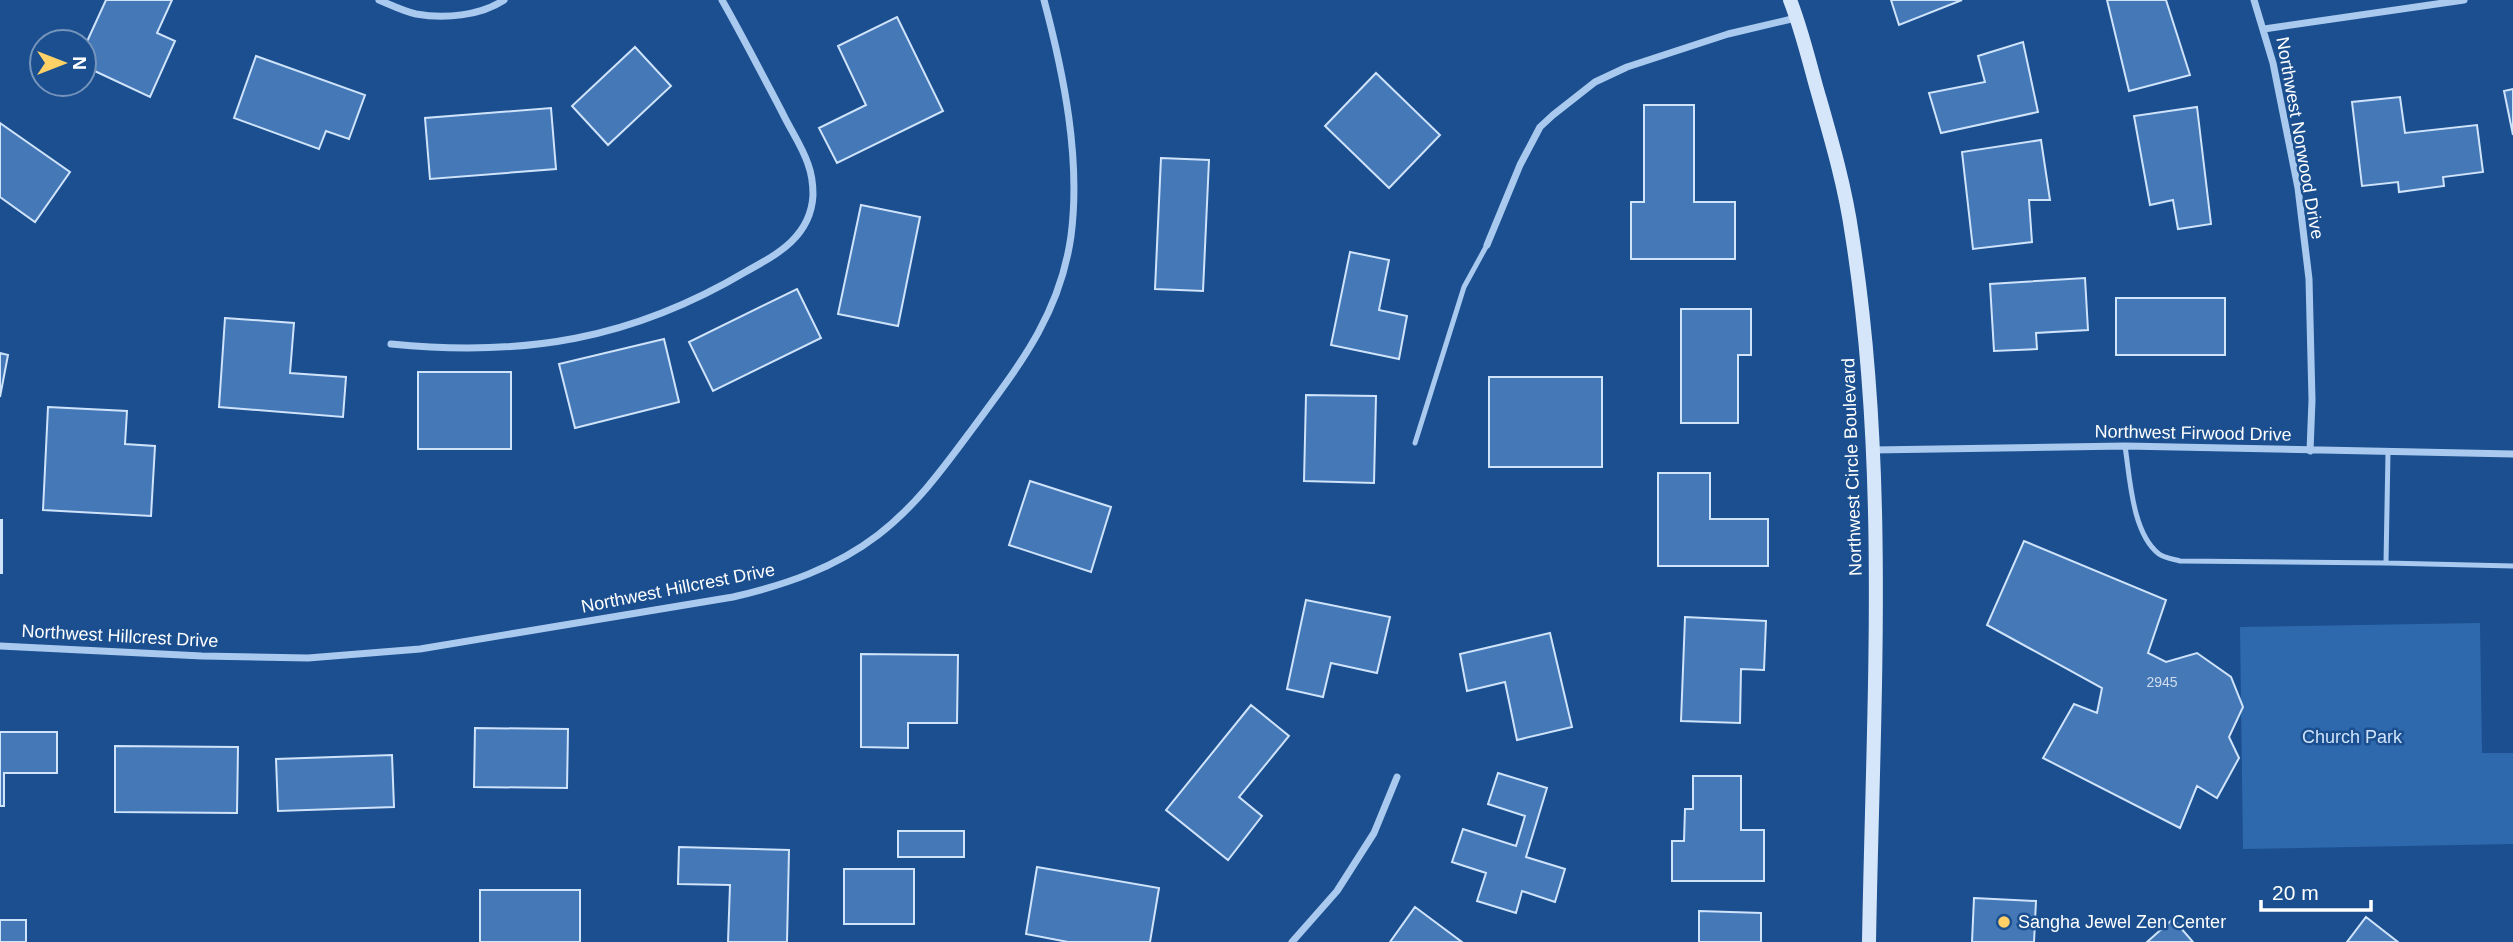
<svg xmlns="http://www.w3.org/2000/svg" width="2513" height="942" viewBox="0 0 2513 942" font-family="Helvetica,sans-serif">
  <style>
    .green { fill: #2e69ad }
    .building { fill: #4478b7; stroke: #cfe3fa; stroke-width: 2 }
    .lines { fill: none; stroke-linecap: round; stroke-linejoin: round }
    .lane { stroke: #a9c9ee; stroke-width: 5 }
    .street { stroke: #a9c9ee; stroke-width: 7 }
    .secondary { stroke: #d6e6fa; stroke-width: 14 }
    .poi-dot { fill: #ffd166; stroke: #1b4f8f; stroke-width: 2.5 }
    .labels { text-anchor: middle; stroke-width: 5; stroke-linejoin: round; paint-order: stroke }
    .number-label { font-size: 14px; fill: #d0dded }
    .street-label { font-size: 18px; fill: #fff; stroke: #1b4f8f }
    .park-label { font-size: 18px; fill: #cfe3fa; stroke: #1b4f8f }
    .poi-label { font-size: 18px; fill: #fff; stroke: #1b4f8f; text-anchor: start }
  </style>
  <rect width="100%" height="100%" fill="#1b4f8f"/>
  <path class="green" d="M2480 623 2482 753H2513V844L2243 849 2240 627Z"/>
  <path class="building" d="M106 0H172L157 33 175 41 150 97 84 66V48Z
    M1891 0H1962L1899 25Z
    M2107 0H2166L2190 75 2129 91Z
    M897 17 943 111 837 163 819 128 866 105 838 46Z
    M2023 42 2038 112 1941 133 1929 93 1985 82 1978 56Z
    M635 47 671 86 608 145 572 106Z
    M256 56 365 95 349 139 326 131 319 149 234 118Z
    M1376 73 1440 135 1389 188 1325 126Z
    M2513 89V135L2504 91Z
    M2400 97 2405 133 2477 125 2483 172 2443 177 2444 186 2399 192 2398 182 2362 186 2352 102Z
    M1644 105H1694V202H1735V259H1631V202H1644Z
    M2197 107 2211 224 2178 229 2173 200 2150 205 2134 116Z
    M551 108 556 169 430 179 425 118Z
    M0 123 70 172 35 222 0 197Z
    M2041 140 2050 200H2029L2032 242 1973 249 1962 152Z
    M1161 158 1209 160 1203 291 1155 289Z
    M861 205 920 217 898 326 838 314Z
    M1350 252 1389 260 1379 310 1407 316 1399 359 1331 345Z
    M2085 278 2088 330 2036 333 2037 349 1994 351 1990 284Z
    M797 289 821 338 713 391 689 342Z
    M2116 298H2225V355H2116Z
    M1681 309H1751V355H1738V423H1681Z
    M225 318 294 323 290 373 346 377 343 417 219 407Z
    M664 339 679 402 575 428 559 364Z
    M0 353 8 355 0 397Z
    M418 372H511V449H418Z
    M1489 377H1602V467H1489Z
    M1306 395 1376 396 1374 483 1304 481Z
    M48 407 127 411 125 444 155 446 151 516 43 510Z
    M1658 473H1710V519H1768V566H1658Z
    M1030 481 1111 507 1091 572 1009 545Z
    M0 520H2V573H0Z
    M2024 541 2166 600 2148 653 2166 662 2197 653 2231 677 2243 707 2229 737 2239 758 2217 798 2197 786 2180 828 2043 758 2074 704 2097 713 2102 688 1987 625Z
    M1306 600 1390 617 1377 673 1331 663 1323 697 1287 689Z
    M1685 617 1766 621 1764 670 1741 669 1740 723 1681 721Z
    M1550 633 1572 727 1517 740 1505 682 1467 691 1460 654Z
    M861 654 958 655 957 723H908V748L861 747Z
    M1251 705 1289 736 1239 797 1262 816 1228 860 1166 810Z
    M475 728 568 729 567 788 474 787Z
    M0 732H57V773H4V806H0Z
    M115 746 238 747 237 813 115 812Z
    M392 755 394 807 278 811 276 759Z
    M1498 773 1547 788 1526 857 1565 869 1555 902 1522 891 1516 913 1477 901 1486 873 1452 862 1463 829 1516 846 1525 816 1488 804Z
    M1693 776H1741V830H1764V881H1672V841H1684L1685 809H1693Z
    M898 831H964V857H898Z
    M679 847 789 850 787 942H728L730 885 678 884Z
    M1037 867 1159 888 1150 942H1068L1026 934Z
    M844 869H914V924H844Z
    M480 890H580V942H480Z
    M1974 898 2036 901 2034 942H1972Z
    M1415 907 1462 942H1390Z
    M1699 911 1761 913V942H1699Z
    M2366 917 2398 942H2347Z
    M2173 919 2193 942H2147Z
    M0 920H26V942H0Z"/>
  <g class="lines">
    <path class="lane" d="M1415 443 1464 287 1487 245
      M2125 446C2130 478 2132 533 2159 554 2164 558 2173 559 2180 561L2386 563 2388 452
      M2386 563 2513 566"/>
    <path class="street" d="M379 0C391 5 403 11 416 14 444 19 480 16 504 0
      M2254 0 2273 63 2298 188 2309 279 2312 400 2310 451
      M2264 29 2464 0
      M1487 245 1520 165 1540 127 1553 115 1595 82 1627 67 1728 34 1796 18
      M391 344C524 357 631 340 747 271 778 254 811 236 813 195 813 186 811 172 808 164 802 146 790 129 782 112 762 74 743 37 722 0
      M1873 450 2125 446 2513 454
      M0 646 202 656 308 658 420 649 733 597C785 585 835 568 878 535 917 505 944 467 973 428 1018 367 1060 315 1071 236 1081 159 1064 75 1044 0
      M1292 942 1337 891 1374 833 1397 777"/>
    <path class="secondary" d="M1790 0C1801 28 1808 57 1816 86 1830 135 1845 185 1852 235 1889 468 1873 707 1869 942"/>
  </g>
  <circle class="poi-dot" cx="2004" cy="922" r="7"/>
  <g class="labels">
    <g class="number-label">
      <text x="2162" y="687">2945</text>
    </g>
    <g class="street-label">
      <text transform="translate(2300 138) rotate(80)" y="6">Northwest Norwood Drive</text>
      <text transform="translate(2193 433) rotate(1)" y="6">Northwest Firwood Drive</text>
      <text transform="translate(1852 467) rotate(-92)" y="6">Northwest Circle Boulevard</text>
      <text transform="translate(678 588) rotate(-11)" y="6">Northwest Hillcrest Drive</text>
      <text transform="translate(120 636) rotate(3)" y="6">Northwest Hillcrest Drive</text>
    </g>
    <g class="park-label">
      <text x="2352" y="743">Church Park</text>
    </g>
    <g class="poi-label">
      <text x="2018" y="928">Sangha Jewel Zen Center</text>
    </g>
  </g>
  <g transform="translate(63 63) rotate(90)"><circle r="33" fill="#1b4f8f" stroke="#7695bc" stroke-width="2"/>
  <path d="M0-5L12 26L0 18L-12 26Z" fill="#ffd166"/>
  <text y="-10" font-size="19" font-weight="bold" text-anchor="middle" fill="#ffffff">N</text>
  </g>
  <path d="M2261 900v10h110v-10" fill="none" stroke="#ffffff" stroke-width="3.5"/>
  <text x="2272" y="900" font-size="21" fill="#ffffff" stroke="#1b4f8f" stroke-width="5" paint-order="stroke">20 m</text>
</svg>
